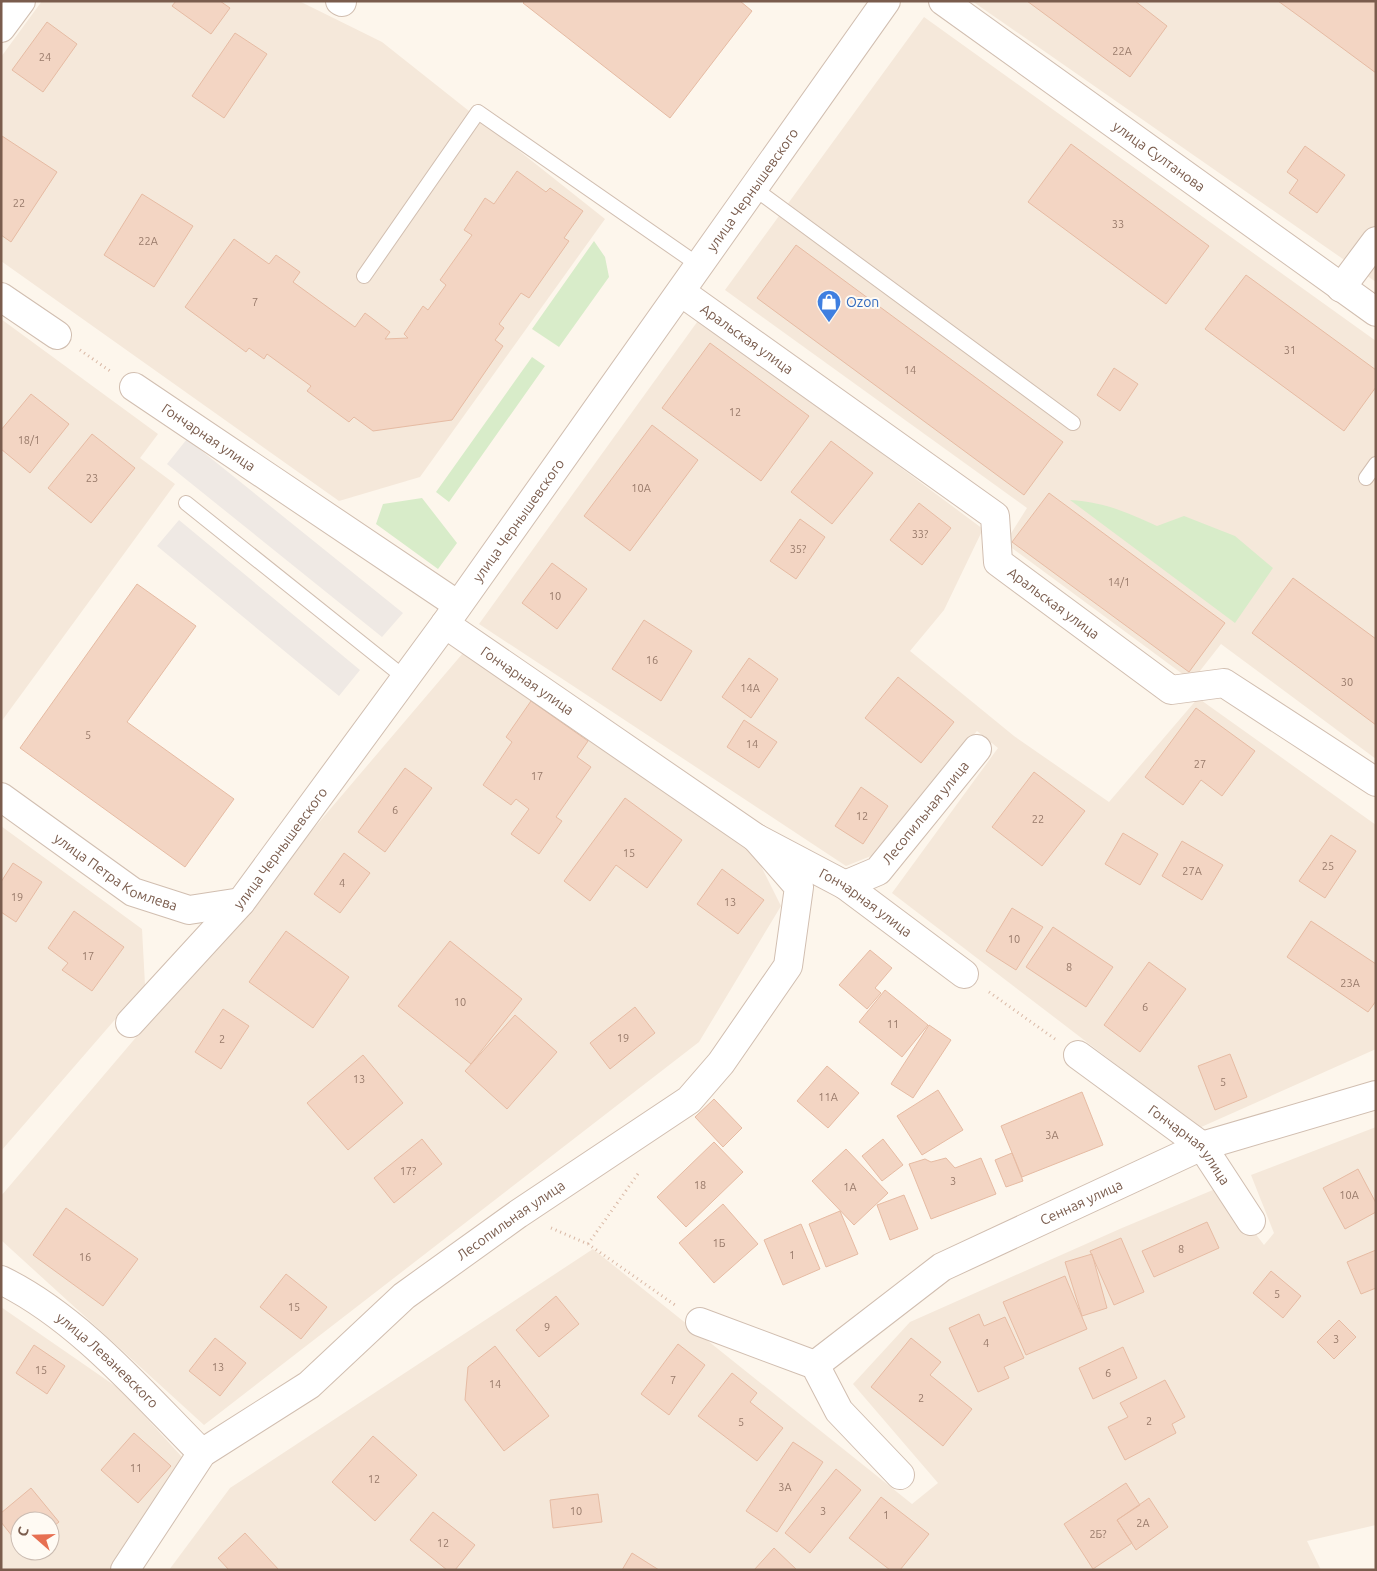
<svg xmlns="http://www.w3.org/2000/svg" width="1377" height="1571" viewBox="0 0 1377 1571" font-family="Ubuntu,sans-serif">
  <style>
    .residential { fill: #f5e8da; fill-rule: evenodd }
    .industrial { fill: #efe9e4 }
    .green { fill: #d8ecc9 }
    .building { fill: #f3d5c3; stroke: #e6bba3 }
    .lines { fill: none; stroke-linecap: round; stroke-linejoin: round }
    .service-casing { stroke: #d1beb0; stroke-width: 16 }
    .minor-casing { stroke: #d1beb0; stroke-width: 30 }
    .path { stroke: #d9b8a5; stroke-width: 3; stroke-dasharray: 1 4; stroke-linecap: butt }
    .service { stroke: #fff; stroke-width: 14 }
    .minor { stroke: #fff; stroke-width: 28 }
    .labels { text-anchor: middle; stroke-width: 4; stroke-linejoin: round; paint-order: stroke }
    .number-label { font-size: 11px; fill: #987a6a }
    .street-label { font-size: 14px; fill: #7a5c4d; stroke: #fffaf3 }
    .shop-label { font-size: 14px; fill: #366cbe; stroke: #fffaf3; text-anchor: start }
  </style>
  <rect width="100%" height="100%" fill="#fdf6ec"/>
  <path class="residential" d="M42 1H299L382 42 605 219 420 477 339 501 1 261V57Z
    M972 1H1376V282Z
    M924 17 1376 341V759L1221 644 1192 681 1005 543 1027 508 725 290Z
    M700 318 983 529 944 610 910 651 1014 736 1109 802 1198 698 1376 825V1049L1199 1128 892 893 998 748 977 731 871 856 846 866 479 624Z
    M1 319 158 434 140 458 175 484 1 722Z
    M463 653 753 850 781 906 699 1042 204 1425 1 1240V1196Z
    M1 826 142 929 145 985 1 1151Z
    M1376 1127V1525L1307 1541 1321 1570H169L230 1488 593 1249 912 1504 938 1483 853 1384 910 1322 1122 1228 1220 1187 1264 1245 1274 1233 1251 1175Z
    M1 1307 121 1390 182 1457 112 1570H1ZM20 1521H50V1551H20Z"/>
  <path class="industrial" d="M187 439 403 613 382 637 167 464Z
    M179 520 360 670 339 696 157 546Z"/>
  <path class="green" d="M594 241 605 257 609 277 559 347 532 329Z
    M532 357 545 366 449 502 436 492Z
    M422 498 457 543 438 569 376 524 383 504Z
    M1070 500C1104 502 1126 512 1157 526L1184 516 1235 536 1273 568 1235 623Z"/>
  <path class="building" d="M176 1H220L230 8 211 34 172 6Z
    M525 1H740L752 11 670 118 523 3Z
    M1027 1H1135L1167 26 1130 77Z
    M1278 1H1376V73L1307 22Z
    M47 22 77 44 43 92 12 70Z
    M235 33 267 54 224 118 192 96Z
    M2 136 57 172 11 242 1 235Z
    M1071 144 1209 246 1166 304 1028 202Z
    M1305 146 1345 175 1317 213 1289 193 1298 180 1287 172Z
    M517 171 546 192 550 188 583 211 564 238 569 241 529 298 521 293 499 324 504 328 495 340 503 346 452 420 373 431 354 417 349 422 307 391 311 386 267 354 264 359 249 348 246 352 185 307 234 239 269 264 276 255 300 272 293 282 355 327 365 313 390 332 385 339 408 338 404 334 423 306 428 310 446 285 440 280 472 235 464 230 485 198 494 204Z
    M142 194 193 226 154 287 104 255Z
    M796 245 1063 442 1024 495 757 298Z
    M1246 275 1376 370V387L1344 431 1205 329Z
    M710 343 809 416 761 481 662 408Z
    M1114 368 1138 384 1120 411 1097 395Z
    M31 394 69 424 30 473 1 449V430Z
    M652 425 698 460 630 551 584 516Z
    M92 434 135 468 91 523 48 488Z
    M831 441 873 473 832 524 791 492Z
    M1049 493 1225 623 1189 672 1012 542Z
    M919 503 951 528 922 565 890 540Z
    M800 519 825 537 796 579 770 561Z
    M552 563 587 589 557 629 522 603Z
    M1293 578 1376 639V725L1252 633Z
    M137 584 196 626 127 722 234 799 185 867 20 748Z
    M644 620 692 651 661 701 612 669Z
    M749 658 778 679 751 718 722 697Z
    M898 677 954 722 921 763 865 718Z
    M531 701 588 741 577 757 591 767 556 817 562 821 539 854 511 834 529 809 516 799 511 805 483 785 512 742 506 737Z
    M1196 708 1255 751 1222 796 1201 780 1183 805 1145 777Z
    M744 720 777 742 759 768 727 747Z
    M405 768 432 788 385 852 358 832Z
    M1034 772 1085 811 1042 866 992 827Z
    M861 787 888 806 863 844 835 826Z
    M625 798 682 840 647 888 616 865 590 901 564 881Z
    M1123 833 1158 854 1140 885 1105 864Z
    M1331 835 1356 851 1325 898 1299 881Z
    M1182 841 1223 865 1202 900 1162 876Z
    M344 853 370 873 340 913 314 894Z
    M13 863 42 882 16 922 1 912V882Z
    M722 869 764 900 738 934 697 904Z
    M1012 908 1043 927 1016 970 986 951Z
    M74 911 124 947 92 991 62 970 68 963 48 948Z
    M1311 921 1376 964V1001L1368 1012 1287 957Z
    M1053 927 1113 967 1086 1007 1026 967Z
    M286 931 349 977 313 1028 249 982Z
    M450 941 522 999 471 1064 398 1006Z
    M870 950 892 968 875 988 881 993 867 1009 839 985Z
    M1149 962 1186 989 1140 1052 1104 1025Z
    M885 990 928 1025 902 1057 859 1022Z
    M635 1007 655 1033 610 1069 590 1043Z
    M223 1009 249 1026 221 1069 195 1052Z
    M515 1015 557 1052 507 1109 465 1071Z
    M929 1025 951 1040 913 1098 891 1084Z
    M1230 1054 1247 1097 1215 1110 1198 1066Z
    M363 1055 403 1103 348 1150 307 1103Z
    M827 1066 859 1093 828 1128 797 1101Z
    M938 1090 963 1130 922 1155 897 1116Z
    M1082 1092 1103 1145 1022 1177 1001 1126Z
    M714 1099 742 1128 723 1147 695 1117Z
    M422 1139 442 1164 394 1203 374 1178Z
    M883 1139 903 1165 882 1181 862 1156Z
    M714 1142 743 1172 686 1227 657 1197Z
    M846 1149 888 1193 854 1225 812 1181Z
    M1012 1153 1023 1181 1006 1187 995 1160Z
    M946 1158 955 1168 981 1158 996 1194 931 1219 909 1164 925 1159 931 1162Z
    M1358 1169 1376 1203V1212L1345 1229 1323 1188Z
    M904 1195 918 1229 890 1240 877 1205Z
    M723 1204 758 1244 714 1283 679 1243Z
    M66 1208 138 1259 103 1306 33 1255Z
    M840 1211 858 1254 826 1267 809 1224Z
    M1207 1222 1219 1248 1154 1277 1142 1251Z
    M801 1224 820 1269 783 1285 764 1240Z
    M1121 1238 1144 1292 1114 1305 1090 1251Z
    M1376 1250V1288L1361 1294 1347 1262Z
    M1092 1254 1107 1308 1082 1316 1065 1262Z
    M1271 1271 1301 1296 1283 1318 1253 1293Z
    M286 1274 327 1307 301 1339 260 1307Z
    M1065 1276 1087 1329 1026 1355 1003 1302Z
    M556 1296 579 1324 539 1357 516 1330Z
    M979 1314 984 1326 1005 1317 1024 1358 1004 1367 1009 1378 978 1392 949 1328Z
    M1339 1320 1356 1337 1334 1359 1317 1342Z
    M215 1338 246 1363 220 1396 189 1371Z
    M911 1338 941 1362 930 1375 972 1409 943 1446 871 1387Z
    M678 1344 705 1365 669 1415 641 1394Z
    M34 1345 65 1366 47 1394 16 1373Z
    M495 1346 549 1416 504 1451 465 1400 468 1367Z
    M1123 1347 1137 1378 1093 1399 1079 1368Z
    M732 1373 757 1393 750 1402 783 1428 757 1461 698 1416Z
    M1165 1380 1185 1417 1172 1424 1176 1433 1125 1460 1108 1427 1128 1417 1120 1403Z
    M134 1433 171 1466 138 1503 101 1470Z
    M373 1436 417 1475 375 1521 332 1482Z
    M793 1442 823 1462 777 1532 746 1511Z
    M836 1469 861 1490 810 1553 785 1533Z
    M1126 1483 1140 1505 1117 1520 1132 1543 1093 1569 1064 1524Z
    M31 1488 59 1522 50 1529V1521H20V1546L1 1522V1513Z
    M598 1494 602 1522 553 1528 550 1500Z
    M881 1497 929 1534 900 1570H890L849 1538Z
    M1149 1498 1168 1527 1136 1550 1117 1520Z
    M433 1512 475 1545 455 1570H447L410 1540Z
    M245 1533 279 1570H229L218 1558Z
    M774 1548 797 1570H754Z
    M632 1553 659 1570H622Z"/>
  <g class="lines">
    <defs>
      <path id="service" d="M755 189 1073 423
        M364 276 478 112 700 266
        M1366 478 1376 464
        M186 503 405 678"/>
      <g id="minor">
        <path d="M340 1 342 2"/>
        <path id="s1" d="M943 1 1376 312"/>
        <path d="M1 28 21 1"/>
        <path d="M1341 288 1376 241"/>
        <path id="s2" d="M681 292 995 516 998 562 1171 690 1224 683 1376 782"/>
        <path d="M1 297 57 335"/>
        <path id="s3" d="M134 387 458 605"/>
        <path id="s4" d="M445 624 756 838 845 885 964 974"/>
        <path id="s5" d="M1 797 133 892 189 910 241 902"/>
        <path id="s6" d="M845 885 878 871 977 749"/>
        <path id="s7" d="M130 1023 241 902 445 624 886 1"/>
        <path id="s8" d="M1078 1055 1202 1146 1251 1221"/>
        <path id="s9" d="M1 1280C79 1318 142 1393 202 1453"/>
        <path d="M700 1322 815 1365 839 1411 900 1475"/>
        <path id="s10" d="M815 1365 942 1267 1202 1146 1376 1095"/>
        <path id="s11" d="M125 1570 202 1453 309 1385 404 1296 518 1214 689 1100 721 1063 788 966 799 887 756 838"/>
      </g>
    </defs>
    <use href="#service" class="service-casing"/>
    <use href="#minor" class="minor-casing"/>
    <path class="path" d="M80 350 110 371
      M989 992 1055 1039
      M551 1228 588 1244 675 1305
      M588 1244 640 1171"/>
    <use href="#service" class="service"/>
    <use href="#minor" class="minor"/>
  </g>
  <defs>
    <symbol id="shop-pin" viewBox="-11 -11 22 30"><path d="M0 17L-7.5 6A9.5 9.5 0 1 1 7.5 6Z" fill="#3f7fe0" stroke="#fffaf3"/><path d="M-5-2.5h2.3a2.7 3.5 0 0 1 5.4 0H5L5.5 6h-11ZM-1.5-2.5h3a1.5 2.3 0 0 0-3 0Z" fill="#fff"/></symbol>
  </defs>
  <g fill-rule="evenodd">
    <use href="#shop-pin" x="815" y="288" width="28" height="38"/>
  </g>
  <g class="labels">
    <g class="number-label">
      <text x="1122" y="55">22А</text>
      <text x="45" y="61">24</text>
      <text x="19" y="207">22</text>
      <text x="1118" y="228">33</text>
      <text x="148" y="245">22А</text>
      <text x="255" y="306">7</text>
      <text x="1290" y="354">31</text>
      <text x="910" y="374">14</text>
      <text x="735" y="416">12</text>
      <text x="29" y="444">18/1</text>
      <text x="92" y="482">23</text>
      <text x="641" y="492">10А</text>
      <text x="920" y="538">33?</text>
      <text x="798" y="553">35?</text>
      <text x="1119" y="586">14/1</text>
      <text x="555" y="600">10</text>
      <text x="652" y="664">16</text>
      <text x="1347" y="686">30</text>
      <text x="750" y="692">14А</text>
      <text x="88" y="739">5</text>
      <text x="752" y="748">14</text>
      <text x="1200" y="768">27</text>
      <text x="537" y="780">17</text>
      <text x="395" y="814">6</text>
      <text x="862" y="820">12</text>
      <text x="1038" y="823">22</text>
      <text x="629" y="857">15</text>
      <text x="1328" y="870">25</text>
      <text x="1192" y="875">27А</text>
      <text x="342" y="887">4</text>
      <text x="17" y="901">19</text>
      <text x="730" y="906">13</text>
      <text x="1014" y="943">10</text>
      <text x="88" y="960">17</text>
      <text x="1069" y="971">8</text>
      <text x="1350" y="987">23А</text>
      <text x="460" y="1006">10</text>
      <text x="1145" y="1011">6</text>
      <text x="893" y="1028">11</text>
      <text x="623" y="1042">19</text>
      <text x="222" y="1043">2</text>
      <text x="359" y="1083">13</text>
      <text x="1223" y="1086">5</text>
      <text x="828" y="1101">11А</text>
      <text x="1052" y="1139">3А</text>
      <text x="408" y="1175">17?</text>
      <text x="953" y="1185">3</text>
      <text x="700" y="1189">18</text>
      <text x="850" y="1191">1А</text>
      <text x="1349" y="1199">10А</text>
      <text x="719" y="1247">1Б</text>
      <text x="1181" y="1253">8</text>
      <text x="792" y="1259">1</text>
      <text x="85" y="1261">16</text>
      <text x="1277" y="1298">5</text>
      <text x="294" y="1311">15</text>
      <text x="547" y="1331">9</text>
      <text x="1336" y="1343">3</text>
      <text x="986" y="1347">4</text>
      <text x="218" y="1371">13</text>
      <text x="41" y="1374">15</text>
      <text x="1108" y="1377">6</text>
      <text x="673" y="1384">7</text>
      <text x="495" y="1388">14</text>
      <text x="921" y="1402">2</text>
      <text x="1149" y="1425">2</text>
      <text x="741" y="1426">5</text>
      <text x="136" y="1472">11</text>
      <text x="374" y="1483">12</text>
      <text x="785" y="1491">3А</text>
      <text x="576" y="1515">10</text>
      <text x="823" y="1515">3</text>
      <text x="886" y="1519">1</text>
      <text x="1143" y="1527">2А</text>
      <text x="1098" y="1538">2Б?</text>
      <text x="443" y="1547">12</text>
    </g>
    <g class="street-label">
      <text dy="5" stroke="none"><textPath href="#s1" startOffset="266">улица Султанова</textPath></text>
      <text dy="5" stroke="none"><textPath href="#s7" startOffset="1041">улица Чернышевского</textPath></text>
      <text dy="5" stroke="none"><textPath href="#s2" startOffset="81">Аральская улица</textPath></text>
      <text dy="5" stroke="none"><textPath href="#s3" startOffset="90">Гончарная улица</textPath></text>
      <text dy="5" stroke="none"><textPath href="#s7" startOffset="636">улица Чернышевского</textPath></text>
      <text dy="5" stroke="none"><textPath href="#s2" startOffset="501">Аральская улица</textPath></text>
      <text dy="5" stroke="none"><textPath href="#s4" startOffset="100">Гончарная улица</textPath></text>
      <text dy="5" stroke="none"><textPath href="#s6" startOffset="111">Лесопильная улица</textPath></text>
      <text dy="5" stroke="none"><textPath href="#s7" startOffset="231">улица Чернышевского</textPath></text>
      <text dy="5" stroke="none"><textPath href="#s5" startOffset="138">улица Петра Комлева</textPath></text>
      <text dy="5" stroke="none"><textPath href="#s4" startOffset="505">Гончарная улица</textPath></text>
      <text dy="5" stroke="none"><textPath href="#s8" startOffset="144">Гончарная улица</textPath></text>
      <text dy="5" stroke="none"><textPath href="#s10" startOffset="314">Сенная улица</textPath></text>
      <text dy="5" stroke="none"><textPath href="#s11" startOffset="528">Лесопильная улица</textPath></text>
      <text dy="5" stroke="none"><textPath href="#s9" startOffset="134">улица Леваневского</textPath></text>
    </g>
    <g class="shop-label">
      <text x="846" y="307">Ozon</text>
    </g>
  </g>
  <rect width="1377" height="1571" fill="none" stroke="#7a5c4d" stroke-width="5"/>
  <g transform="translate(35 1536) rotate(290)"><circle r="24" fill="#fffaf3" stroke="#cabbb1"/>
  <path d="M0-4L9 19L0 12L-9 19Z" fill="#e76f51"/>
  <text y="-8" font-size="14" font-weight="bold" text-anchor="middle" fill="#7a5c4d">С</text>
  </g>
</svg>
